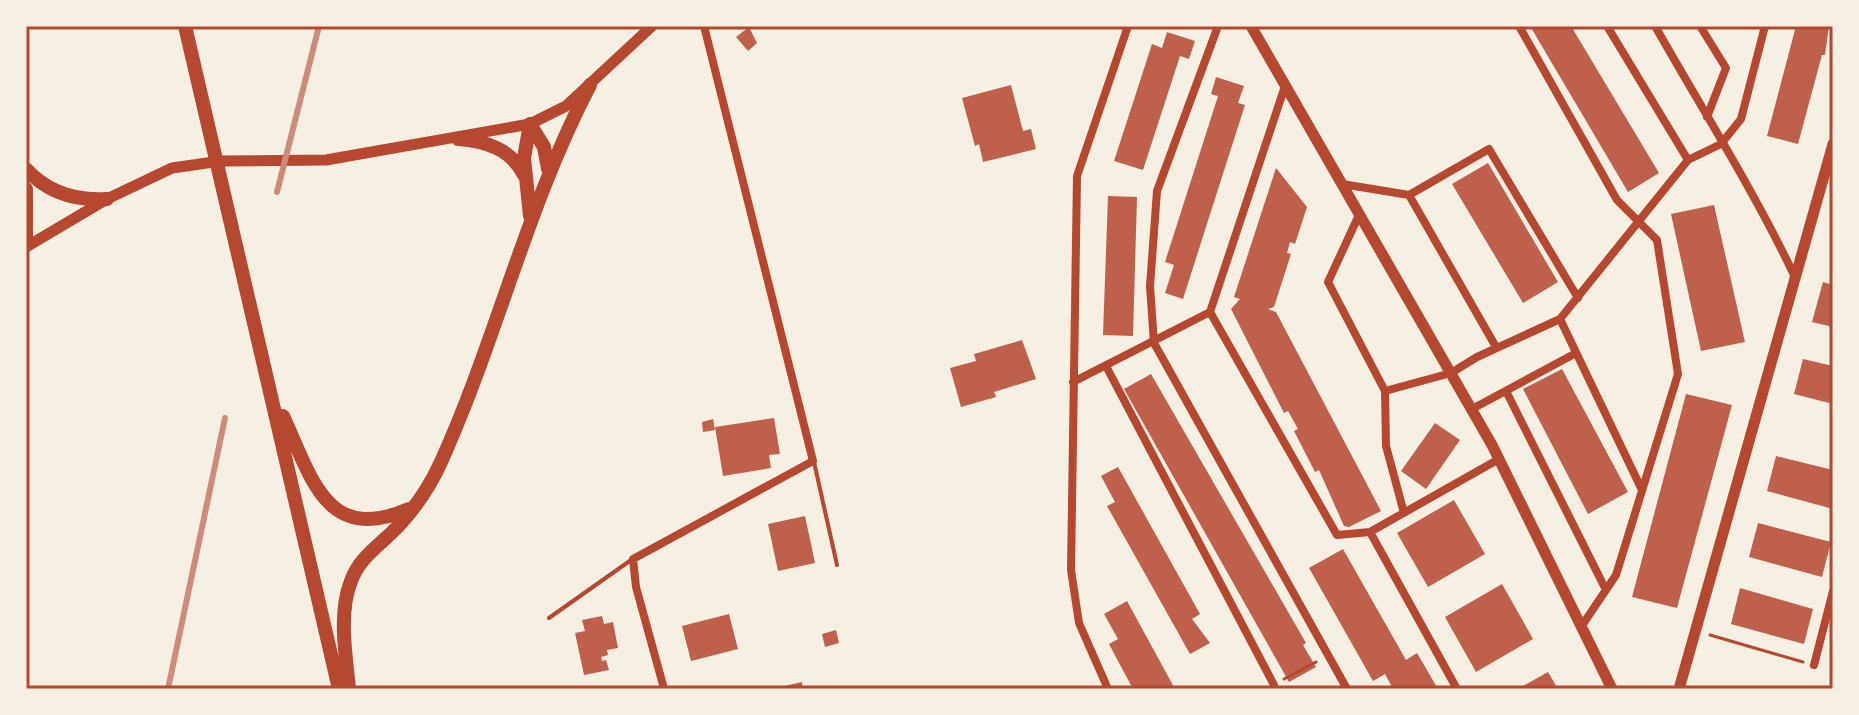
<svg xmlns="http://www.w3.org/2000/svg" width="1859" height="715" viewBox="0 0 1859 715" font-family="Bitter,serif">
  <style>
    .building { fill: #bf614a }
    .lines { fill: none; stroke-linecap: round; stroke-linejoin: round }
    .path { stroke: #b5482f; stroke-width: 3 }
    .service { stroke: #b5482f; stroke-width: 4 }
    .minor { stroke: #b5482f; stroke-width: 8 }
    .tertiary { stroke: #b5482f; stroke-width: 11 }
    .primary { stroke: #b5482f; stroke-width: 14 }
    .rail { stroke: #cf8b77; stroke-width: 6 }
    .neatline { fill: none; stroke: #b5482f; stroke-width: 3 }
  </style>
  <rect width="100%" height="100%" fill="#f6efe4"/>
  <path class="building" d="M1530 26H1571L1659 173 1628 192Z
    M1796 26H1829L1825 55H1822L1798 144 1767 136Z
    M749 27 757 43 748 51 736 37Z
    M1167 32 1195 41 1189 59 1180 56 1143 170 1114 161 1152 44 1162 48Z
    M1216 77 1244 86 1238 103 1245 105 1183 299 1165 293 1174 265 1165 262 1218 96 1211 94Z
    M1011 85 1023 131 1031 129 1036 149 983 162 979 144 975 146 962 98Z
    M1488 163 1558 282 1523 303 1452 184Z
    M1276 168 1307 207 1295 244 1290 242 1287 253 1291 254 1274 307 1268 309 1276 312 1381 511 1349 527 1344 526 1319 470 1315 472 1294 431 1298 429 1288 411 1284 413 1231 309 1240 299 1234 297Z
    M1108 196 1137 197 1133 336 1103 335Z
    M1714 205 1745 342 1701 351 1671 214Z
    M1823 282 1833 285V327L1812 322Z
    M1022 340 1036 379 994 392 996 397 961 407 950 368 976 361 974 354Z
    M1803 359 1833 366V404L1794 394Z
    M1562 369 1628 492 1588 514 1523 389Z
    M1151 374 1306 643 1303 645 1316 667 1289 682 1124 389Z
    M1686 394 1732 405 1677 608 1632 597Z
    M774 418 780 454 769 455 771 468 723 476 715 427Z
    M713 419 715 430 703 432 702 422Z
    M1435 423 1460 440 1426 489 1401 471Z
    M1776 456 1833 470V509L1767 491Z
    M1118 467 1200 614 1192 619 1210 643 1190 654 1107 506 1115 502 1101 476Z
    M1454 500 1485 554 1428 587 1397 533Z
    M805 516 815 563 778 571 768 524Z
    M1758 523 1831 542 1822 577 1749 557Z
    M1343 549 1406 660 1417 653 1438 689H1393L1385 674 1373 681 1309 568Z
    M1502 584 1533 639 1476 672 1445 617Z
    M1740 588 1813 609 1804 644 1731 624Z
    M1127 601 1175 689H1133L1126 676 1109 644 1118 639 1104 614Z
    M729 614 738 649 691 661 682 626Z
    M602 616 604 624 613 622 618 648 607 650 608 655 601 657 602 661 606 660 609 670 584 675 575 633 585 631 582 620Z
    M836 630 839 643 825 647 822 634Z
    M1548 672 1558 689H1518Z
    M802 682 803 689H776V688Z"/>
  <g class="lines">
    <path class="path" d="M1710 635 1803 662
      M1284 679 1316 662"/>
    <path class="service" d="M814 462 837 565
      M549 618 631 560"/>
    <path class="minor" d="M1218 26 1157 191 1150 286 1154 343 1347 689
      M1519 26 1617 200 1657 240 1678 374 1616 575 1581 627
      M1607 26 1688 160
      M1655 26C1702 109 1753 189 1794 275
      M1700 26 1726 68 1707 117
      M1342 184 1409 195 1496 347
      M1409 195 1489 149 1578 298
      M1359 215 1328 282 1385 391 1451 373 1477 357 1560 319 1688 160 1721 144 1741 119 1765 26
      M1210 312 1337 535 1370 532 1457 689
      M1210 312 1285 86
      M1560 319 1642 490
      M1106 366 1274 685
      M1073 382 1210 312
      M1385 391 1386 446 1404 513
      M1506 391 1606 590
      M1472 409 1576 353
      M1370 532 1499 459
      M1814 665 1833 591
      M663 685 636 587 633 559 813 461 704 26
      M1108 689 1079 623 1071 570 1077 176 1128 26"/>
    <path class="tertiary" d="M1251 26 1492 445 1612 689
      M26 247 107 199 172 168 221 161 326 160 530 124 566 106 652 26
      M1679 689 1833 144"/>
    <path class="primary" d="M185 26 339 689
      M530 124 524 158 530 216
      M530 124 544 147 548 169
      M458 139C486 141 511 149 524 175
      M26 169C47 192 75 201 107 199
      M26 189V242
      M283 416C312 478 326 545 409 509
      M349 689C346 655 338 614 351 581 361 554 384 543 402 522 418 504 431 484 441 462 497 338 527 205 590 85"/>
    <path class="rail" d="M277 192 319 26
      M168 689 225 418"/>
  </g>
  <rect width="1859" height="715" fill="none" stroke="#f6efe4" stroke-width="56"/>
  <rect x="28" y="28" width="1803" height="659" class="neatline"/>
</svg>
